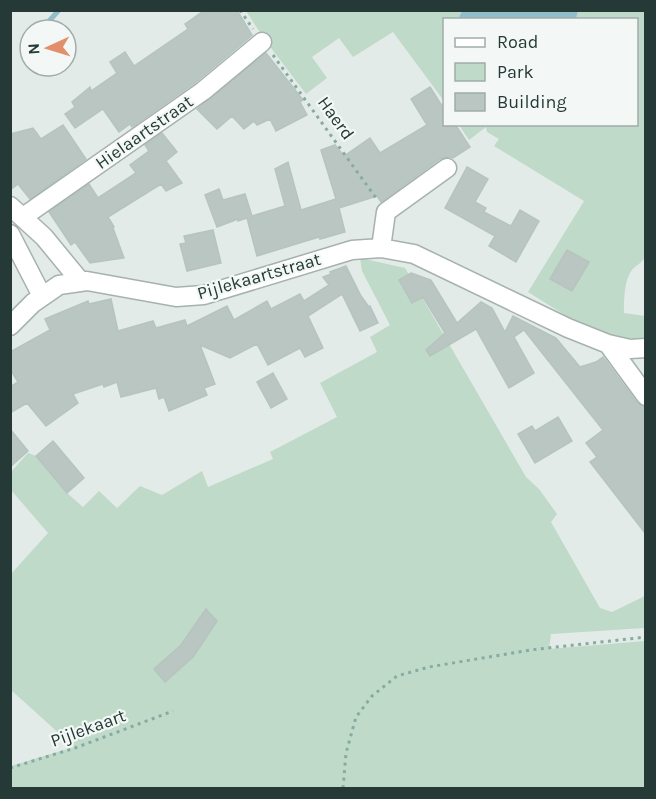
<svg xmlns="http://www.w3.org/2000/svg" width="656" height="799" viewBox="0 0 656 799" font-family="Karla,sans-serif">
  <style>
    .green { fill: #bfdac8 }
    .water { fill: #92beca }
    .lines { fill: none; stroke-linecap: round; stroke-linejoin: round }
    .stream { stroke: #92beca; stroke-width: 5 }
    .building { fill: #b9c6c1; stroke: #b6c4bf; stroke-width: 1.5 }
    .minor-casing { stroke: #a6b2af; stroke-width: 21 }
    .path { stroke: #87aba2; stroke-width: 3; stroke-dasharray: 3 4.5; stroke-linecap: butt }
    .minor { stroke: #fff; stroke-width: 18 }
    .labels { text-anchor: middle; stroke-width: 4.5; stroke-linejoin: round; paint-order: stroke }
    .street-label { font-size: 18px; fill: #253a36; stroke: #f3f8f6 }
  </style>
  <rect width="100%" height="100%" fill="#e3ebe8"/>
  <path class="green" d="M246 11H462L458 19 444 20V101L393 32 353 57 339 38 312 57 327 78 306 94 265 40Z
    M578 11H645V257C642 263 636 265 632 270 624 280 624 301 624 313L645 316V341L604 334 579 324 528 292 584 201 494 146 499 139 487 132 486 127 469 140 459 125 636 124V20L576 19Z
    M360 258 405 268 526 477 539 489 557 514 551 522 600 608 612 612 645 596V628L551 634 549 649 645 641V788H11V766L74 747 11 690 10 575 48 533 11 490V472L28 453 36 456 67 493 83 507 99 491 117 508 140 486 162 495 202 471 208 487 273 459 270 452 337 417 320 383 377 352 370 337 390 325 362 271Z"/>
  <path class="water" d="M462 11V10L578 11 576 19H458Z"/>
  <g class="lines">
    <path class="stream" d="M41 30 59 10
      M25 47 30 42"/>
  </g>
  <path class="building" d="M205 10H237L252 35 196 82 132 127 130 124 119 132 103 109 75 128 65 114 75 107 72 102 90 87 91 91 117 73 110 62 125 52 134 66 188 29 185 24Z
    M266 53 303 100 300 102 307 115 276 131 270 119 257 125 254 121 244 129 232 116 217 129 197 109Z
    M430 87 444 109V124H455L470 147 453 158 446 157 440 159 381 202 377 196 339 208 345 232 320 239 319 237 257 256 247 218 238 221V219L217 227 205 195 219 189 223 200 245 194 252 216 285 206 275 169 288 162 301 210 336 199 321 150 335 145 344 156 370 138 380 153 427 125 411 99Z
    M63 125 86 159 30 199 18 184 10 190V134L33 128 41 139Z
    M162 133 177 152 166 161 182 183 166 191 161 184 108 217 114 227 113 228 124 258 90 263 75 242 71 245 49 212 89 184 98 198 136 173 130 165 149 151 145 145Z
    M467 167 488 179 475 202 486 208 484 212 511 226 520 210 539 221 516 262 489 246 495 236 445 208Z
    M213 230 221 263 187 271 180 244 186 243 184 236Z
    M567 250 589 262 572 291 550 279Z
    M346 266 361 296 369 307 370 306 378 323 360 331 342 294 308 316 323 348 305 357 300 348 268 365 257 344 230 358 200 345 215 384 204 388 207 395 169 411 164 397 159 399 156 388 121 397 117 382 104 387 103 384 73 394 78 403 46 426 27 403 10 413V387L18 382 10 369V352L50 330 45 319 88 301 89 304 111 299 118 331 153 321 156 328 185 320 187 326 227 306 234 320 267 301 271 309 300 294 304 301 329 285 323 277 331 274 330 272Z
    M411 273 431 280 457 323 481 302 492 308 505 332 513 316 556 338 580 367 596 362 603 357 637 403 645 407V533L590 462 597 457 586 443 603 430 524 330 514 337 534 373 509 388 476 329 430 356 426 350 445 333 423 297 412 303 399 280Z
    M273 373 287 399 271 408 257 382Z
    M558 417 572 441 535 463 518 434 532 426 535 431Z
    M10 429 28 451 10 467Z
    M53 441 84 478 67 493 36 456Z
    M206 609 217 621 193 657 165 682 154 669 181 645Z"/>
  <g class="lines">
    <defs>
      <path id="minor" d="M10 206 44 237 81 282
        M23 217 203 91 262 42
        M10 234 42 296
        M381 248 386 212 447 168
        M10 326 33 303 59 285 87 281 176 297 204 295 352 250 381 248 414 254 568 328 608 344 630 349 646 348
        M608 344 646 396"/>
    </defs>
    <use href="#minor" class="minor-casing"/>
    <path class="path" d="M240 10 253 29
      M273 55 376 198
      M10 768 75 748 173 711
      M343 788 346 753 356 717 372 696 397 676 429 667 530 650 646 637"/>
    <use href="#minor" class="minor"/>
  </g>
  <g class="labels">
    <g class="street-label">
      <text transform="translate(336 118) rotate(54)" y="6">Haerd</text>
      <text transform="translate(144 132) rotate(-35)" y="6">Hielaartstraat</text>
      <text transform="translate(259 276) rotate(-16)" y="6">Pijlekaartstraat</text>
      <text transform="translate(88 728) rotate(-20)" y="6">Pijlekaart</text>
    </g>
  </g>
  <rect width="656" height="799" fill="none" stroke="#253a36" stroke-width="24"/>
  <rect x="443" y="18" width="195" height="108" fill="#f3f8f6" stroke="#a1aca9" stroke-width="1.5"/>
  <rect x="455" y="38" width="30" height="9" fill="#ffffff" stroke="#a1aca9" stroke-width="1.5"/>
  <text x="497" y="48" font-size="18" fill="#253a36">Road</text>
  <rect x="455" y="63" width="30" height="18" fill="#bfdac8" stroke="#a1aca9" stroke-width="1.5"/>
  <text x="497" y="78" font-size="18" fill="#253a36">Park</text>
  <rect x="455" y="93" width="30" height="18" fill="#b9c6c1" stroke="#a1aca9" stroke-width="1.5"/>
  <text x="497" y="108" font-size="18" fill="#253a36">Building</text>
  <g transform="translate(48 48) rotate(266)"><circle r="28" fill="#f3f8f6" stroke="#a1aca9" stroke-width="1.5"/>
  <path d="M0-4.5L10 22L0 15L-10 22Z" fill="#e28f6b"/>
  <text y="-9" font-size="16" font-weight="bold" text-anchor="middle" fill="#253a36">N</text>
  </g>
</svg>
